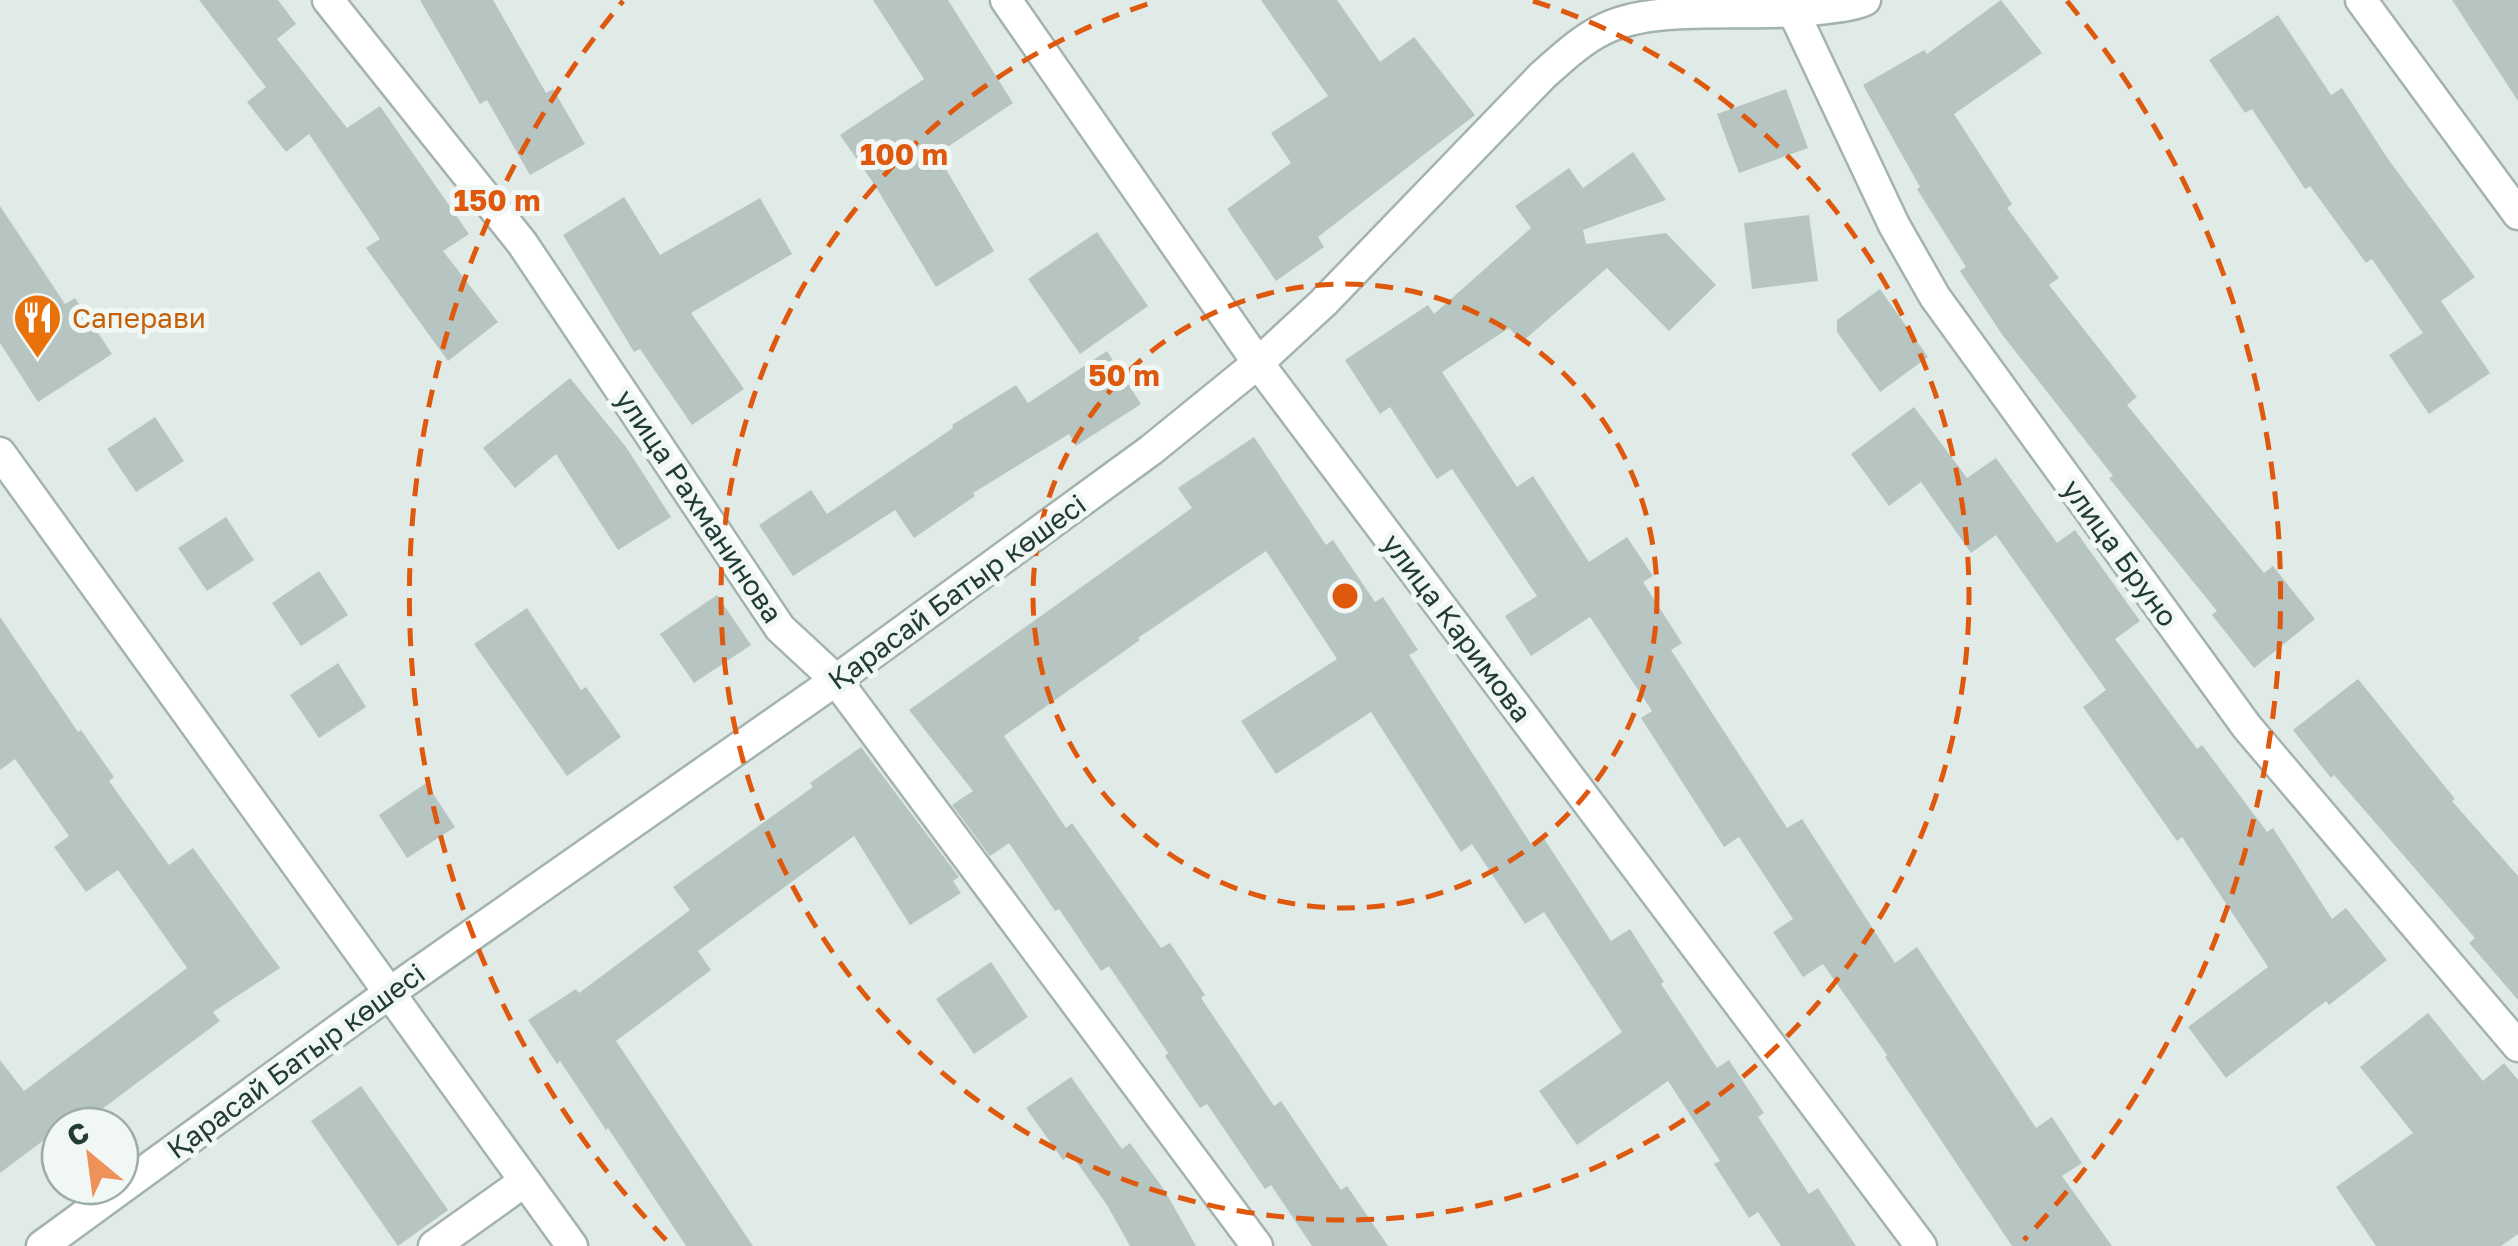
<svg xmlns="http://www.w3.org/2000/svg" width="2518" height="1246" viewBox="0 0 2518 1246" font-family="'Golos Text',sans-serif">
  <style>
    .building { fill: #b6c5c1 }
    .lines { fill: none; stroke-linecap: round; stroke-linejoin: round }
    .minor-casing { stroke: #a3b3af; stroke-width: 35 }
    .minor { stroke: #fff; stroke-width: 30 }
    .ring { fill: none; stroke: #de580e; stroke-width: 5; stroke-dasharray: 18 12 }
    .labels { text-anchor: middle; stroke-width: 10; stroke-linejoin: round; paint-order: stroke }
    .food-label { font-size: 28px; fill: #c56008; stroke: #f0f7f5; text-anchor: start }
    .street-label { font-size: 28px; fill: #213b37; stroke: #f0f7f5 }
    .centre { fill: #de580e; stroke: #f0f7f5; stroke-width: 5 }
    .ring-label { font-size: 30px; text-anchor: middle; font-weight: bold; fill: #de580e; stroke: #f0f7f5; stroke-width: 10; stroke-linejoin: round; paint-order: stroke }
  </style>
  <rect width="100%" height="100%" fill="#e0ebe7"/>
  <path class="building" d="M199 0H278L296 24 277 39 347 128 380 106 469 234 443 251 498 322 448 361 366 248 380 239 309 134 286 152 247 102 266 87Z
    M420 0H493L546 93 553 89 585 144 530 175 487 100 480 104Z
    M873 0H948L1013 103 937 154 994 251 936 287 876 187 840 135 924 79Z
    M1261 0H1337L1380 62 1414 37 1475 115 1318 237 1324 247 1276 281 1227 209 1291 163 1271 133 1328 96Z
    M2001 0 2042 53 1954 114 2012 204 2007 208 2059 278 2049 285 2137 397 2127 405 2264 573 2273 566 2315 619 2254 668 2212 615 2217 611 2109 478 2113 476 2001 333 1960 271 1966 267 1917 189 1920 187 1863 85 1924 50 1927 54Z
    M2452 0H2518V101Z
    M2278 15 2331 95 2342 88 2388 159 2475 277 2441 301 2490 373 2429 414 2389 355 2423 333 2372 259 2366 263 2310 186 2305 189 2252 109 2245 113 2209 60Z
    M1786 89 1808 148 1739 173 1717 114Z
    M1633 152 1666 200 1583 230 1586 244 1666 233 1716 285 1669 331 1607 268 1522 342 1509 328 1442 372 1517 487 1533 476 1589 562 1627 537 1653 576 1643 582 1682 643 1671 650 1787 828 1802 819 1895 963 1917 947 2036 1128 2052 1117 2082 1163 2062 1176 2112 1246H2012L1885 1057 1887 1055 1823 964 1803 977 1773 932 1793 919 1739 837 1724 847 1641 718 1652 711 1590 617 1531 656 1505 616 1537 596 1452 469 1437 479 1390 407 1380 414 1345 360 1428 305 1434 314 1531 228 1515 206 1569 168 1583 188Z
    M624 197 660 255 760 198 792 254 691 313 744 389 692 425 640 349 634 352 563 235Z
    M0 206 65 304 75 298 112 354 38 402 0 343Z
    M1809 215 1818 281 1752 289 1744 223Z
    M1097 232 1148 306 1080 354 1028 279Z
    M1880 289 1928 357 1880 392 1837 332V320Z
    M1107 351 1141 404 1076 446 1069 434 973 493 975 496 914 538 895 510 793 576 759 525 811 490 827 514 953 428 952 425 1016 385 1028 403Z
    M570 378 626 447 671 517 618 550 556 454 515 488 483 448Z
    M1914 407 1967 478 1996 458 2057 543 2075 530 2140 621 2115 639 2197 749 2202 745 2267 832 2273 828 2332 919 2346 908 2387 960 2329 1005 2326 1001 2226 1078 2188 1027 2268 967 2182 837 2177 841 2083 707 2106 690 1996 535 1971 553 1921 482 1889 506 1851 454Z
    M155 417 184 461 136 492 107 449Z
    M1254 437 1326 545 1333 540 1375 602 1383 597 1418 650 1409 655 1531 844 1543 837 1611 941 1630 929 1664 982 1661 984 1717 1068 1729 1060 1764 1113 1758 1117 1809 1194 1818 1188 1856 1246H1781L1758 1212 1749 1218 1714 1164 1720 1161 1668 1081 1577 1145 1539 1091 1622 1032 1544 912 1525 924 1472 844 1461 852 1371 712 1276 774 1241 721 1337 659 1266 551 1138 638 1140 640 1004 736 1066 828 1072 823 1161 948 1170 943 1205 995 1201 998 1274 1106 1281 1101 1341 1190 1347 1186 1388 1246H1312L1271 1185 1265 1189 1207 1104 1200 1108 1165 1056 1168 1053 1109 966 1101 971 1059 909 1055 911 1009 843 990 856 952 805 973 791 909 710 1192 508 1178 488Z
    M226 517 254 560 207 591 178 548Z
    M319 571 348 615 301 646 272 603Z
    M717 595 751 645 694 683 660 634Z
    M527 608 581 690 586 687 621 737 567 776 474 644Z
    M0 617 78 732 81 730 114 777 109 781 169 865 193 848 280 968 213 1012 220 1021 86 1121 80 1113 0 1173V1060L24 1091 187 968 118 870 86 892 54 847 69 836 15 759 0 770Z
    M338 663 366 707 319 738 290 695Z
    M2358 679 2455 799 2452 801 2518 876V1000L2469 943 2475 938 2334 775 2331 778 2293 730Z
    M861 747 959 877 953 881 961 893 910 925 854 836 698 951 711 970 616 1041 753 1246H686L608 1128 606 1130 560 1061 557 1064 528 1020 576 989 579 993 690 910 673 887 813 787 810 783Z
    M426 783 455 827 407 858 379 815Z
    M991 962 1028 1017 974 1054 936 999Z
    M2428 1013 2483 1081 2504 1063 2518 1080V1234L2501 1246H2376L2336 1187 2413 1133 2360 1067Z
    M1071 1077 1122 1149 1130 1143 1165 1191 1196 1246H1130L1107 1205 1071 1154 1063 1160 1026 1108Z
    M361 1086 448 1210 398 1246 311 1121Z"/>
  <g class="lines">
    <defs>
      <path id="minor" d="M328 0 522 243 780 628 836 680 1257 1246
        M1006 0 1258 363 1921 1246
        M2361 0 2518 214
        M1794 13 1894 225 1935 297 2247 727 2518 1046
        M0 453 572 1246
        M42 1246 389 993 836 680 1151 450 1258 363 1323 303 1542 76C1561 59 1581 40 1604 29 1659 2 1756 18 1819 9 1835 7 1851 6 1865 0
        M434 1246 525 1181"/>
    </defs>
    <use href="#minor" class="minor-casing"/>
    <use href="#minor" class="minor"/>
  </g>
  <g class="ring">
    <circle cx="1345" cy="596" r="312"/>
    <path d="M1533 1A624 624 0 1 1 1157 1"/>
    <path d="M666 1240A936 936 0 0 1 623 1M2067 1A936 936 0 0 1 2024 1240"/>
  </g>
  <defs>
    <symbol id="restaurant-pin" viewBox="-11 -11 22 30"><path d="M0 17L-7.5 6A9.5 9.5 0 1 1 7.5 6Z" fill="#e8710a" stroke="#f0f7f5"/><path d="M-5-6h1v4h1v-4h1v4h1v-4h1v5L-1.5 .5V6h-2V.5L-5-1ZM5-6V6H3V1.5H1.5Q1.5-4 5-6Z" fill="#fff"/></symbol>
  </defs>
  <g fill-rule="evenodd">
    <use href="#restaurant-pin" x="10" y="290" width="55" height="75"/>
  </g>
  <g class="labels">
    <g class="food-label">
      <text x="72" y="328">Саперави</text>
    </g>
    <g class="street-label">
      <text transform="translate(699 506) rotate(56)" y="10">улица Рахманинова</text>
      <text transform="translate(2120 553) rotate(54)" y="10">улица Бруно</text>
      <text transform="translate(957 592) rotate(-36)" y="10">Қарасай Батыр көшесі</text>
      <text transform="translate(1457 628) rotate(53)" y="10">улица Каримова</text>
      <text transform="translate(296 1061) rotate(-36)" y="10">Қарасай Батыр көшесі</text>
    </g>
  </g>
  <circle cx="1345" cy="596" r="15" class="centre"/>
  <g class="ring-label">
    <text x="904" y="165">100 m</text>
    <text x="497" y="211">150 m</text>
    <text x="1124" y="386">50 m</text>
  </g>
  <g transform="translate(90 1156) rotate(331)"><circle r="48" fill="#f0f7f5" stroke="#9daca9" stroke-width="2.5"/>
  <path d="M0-8L18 38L0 25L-18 38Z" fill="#ee925a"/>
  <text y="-15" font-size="28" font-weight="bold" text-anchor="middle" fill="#213b37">С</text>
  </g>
</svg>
